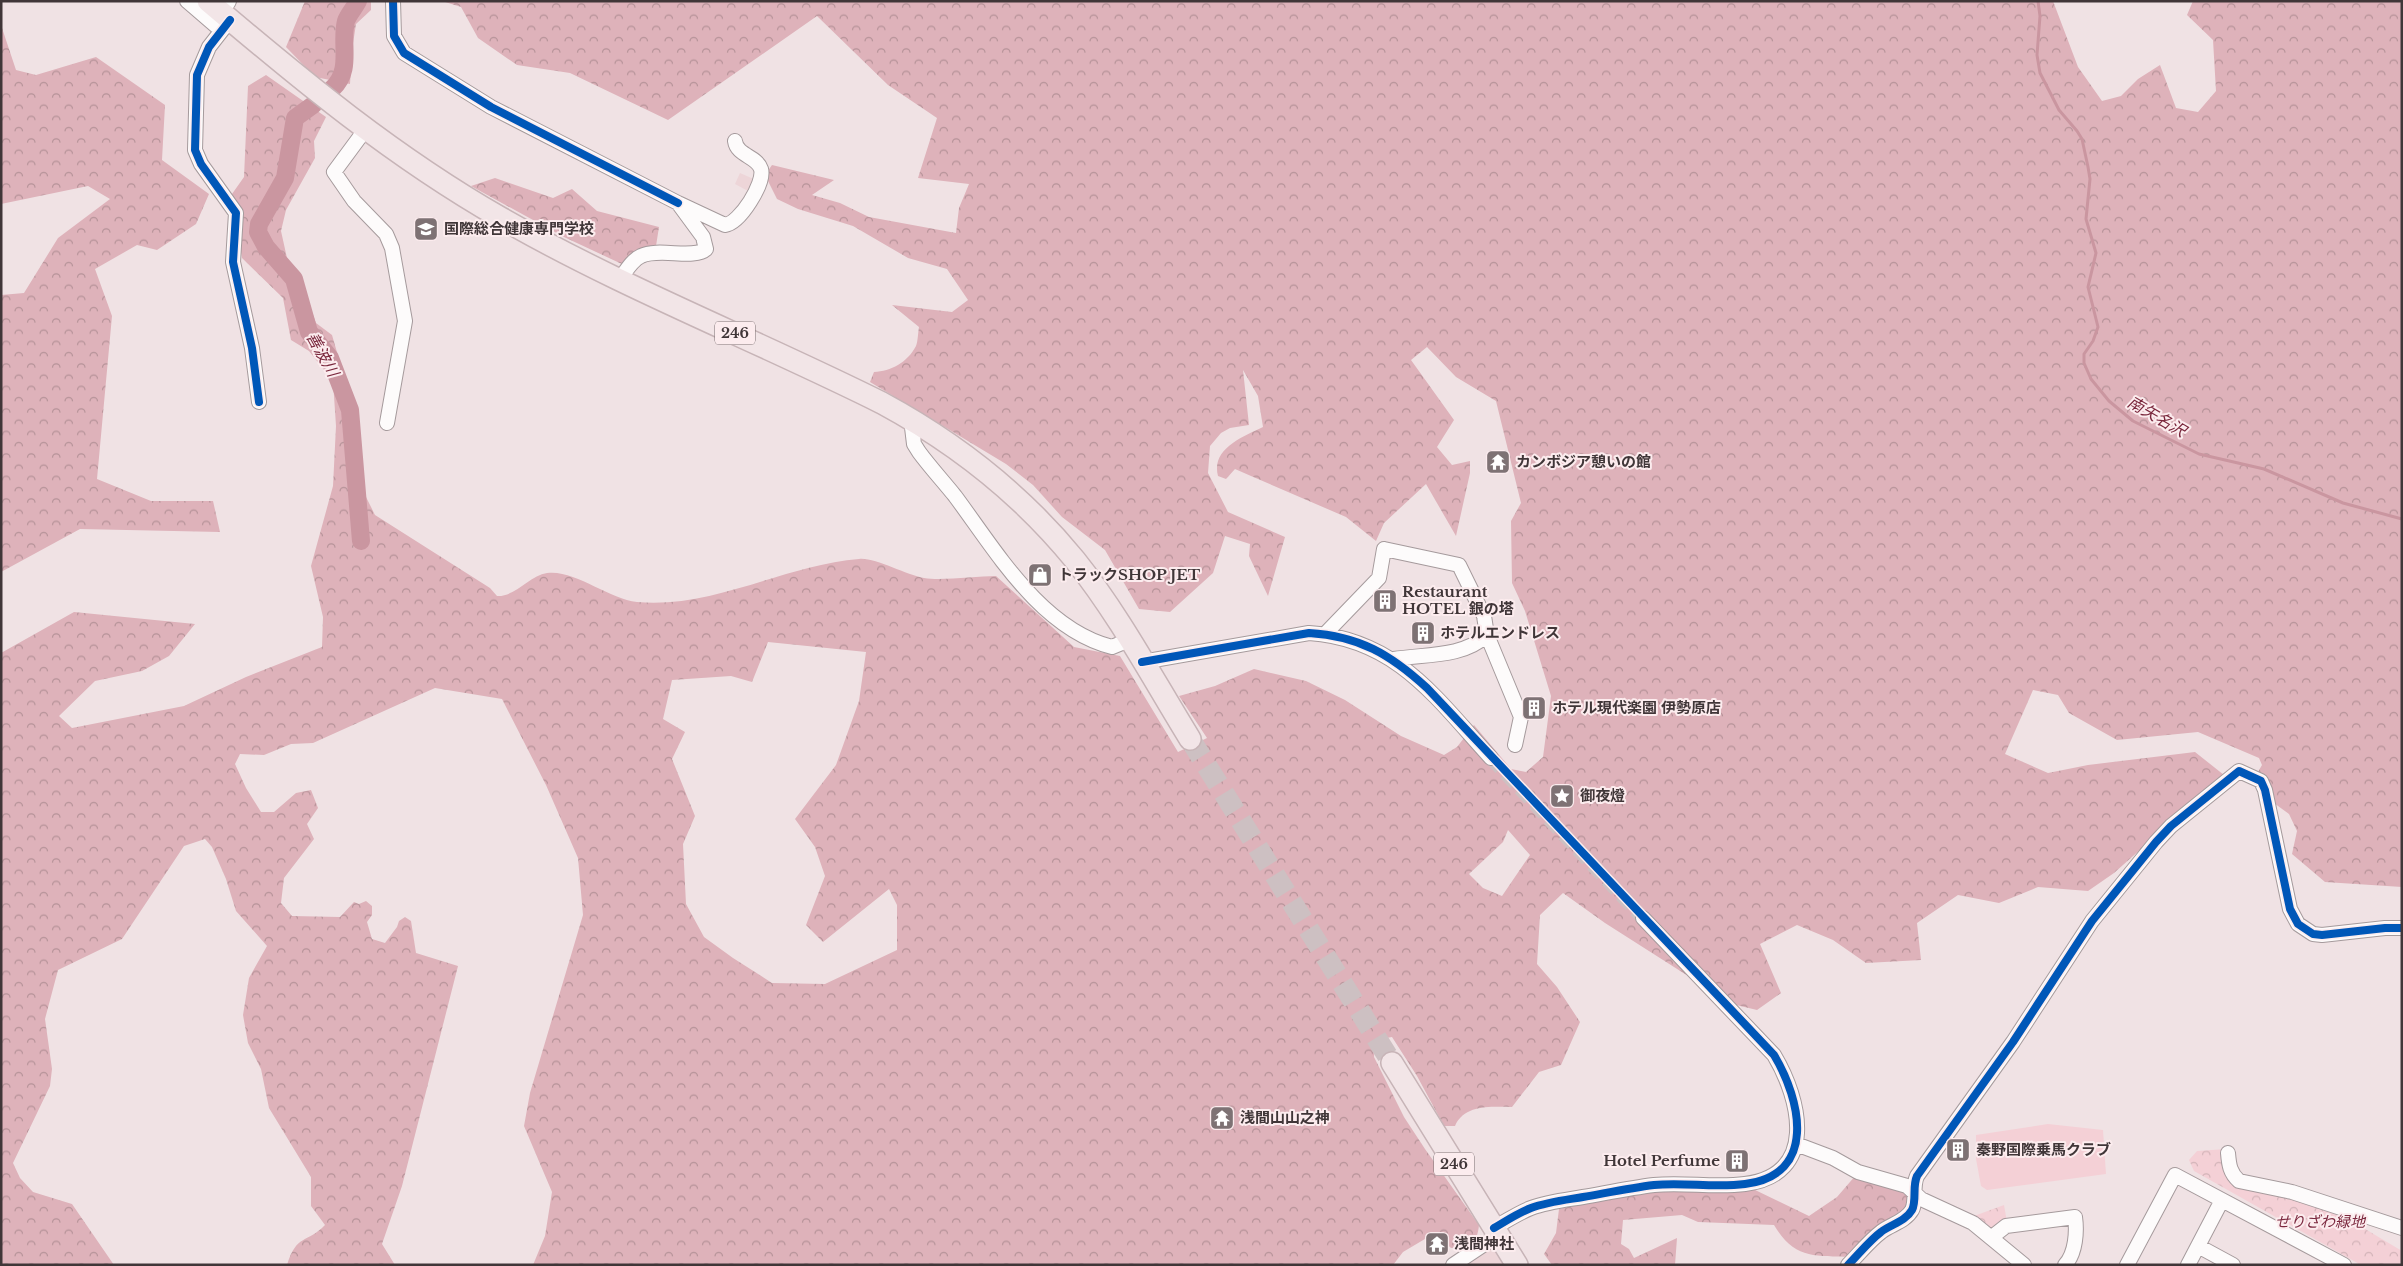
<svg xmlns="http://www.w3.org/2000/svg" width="2403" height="1266" viewBox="0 0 2403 1266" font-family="'Libre Baskerville','Noto Sans JP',serif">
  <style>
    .built { fill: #edd5d8 }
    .forest { fill: url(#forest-crowns); fill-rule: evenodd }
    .park { fill: url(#park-crowns) }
    .garden { fill: #f4d0d6 }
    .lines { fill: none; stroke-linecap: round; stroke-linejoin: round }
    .stream { stroke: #ca96a0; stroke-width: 3 }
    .river { stroke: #ca96a0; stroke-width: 18 }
    .minor-tunnel { stroke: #cdc0c2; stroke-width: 14; stroke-dasharray: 14 7; stroke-linecap: butt }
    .highway-tunnel { stroke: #cdc0c2; stroke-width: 21; stroke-dasharray: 21 11; stroke-linecap: butt }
    .minor-casing { stroke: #a59a9c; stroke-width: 16 }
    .highway-casing { stroke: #c7b4b7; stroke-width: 24 }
    .minor { stroke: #fdfbfb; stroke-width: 14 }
    .highway { stroke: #f2e5e7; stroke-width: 21 }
    .cycleway-casing { stroke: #fcecee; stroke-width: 11 }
    .cycleway { stroke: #0057b8; stroke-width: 8 }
    .labels { text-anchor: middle; stroke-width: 4; stroke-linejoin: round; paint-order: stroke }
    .shield { fill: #fcecee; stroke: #786d6f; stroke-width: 1 }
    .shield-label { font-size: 14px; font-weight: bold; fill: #403638 }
    .poi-label { font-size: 15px; font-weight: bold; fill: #403638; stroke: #fcecee; text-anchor: start }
    .park-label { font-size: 15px; font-style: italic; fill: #7b283e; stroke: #fcecee }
    .water-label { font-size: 16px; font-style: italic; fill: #7a283d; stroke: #fcecee }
  </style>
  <defs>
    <pattern id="forest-crowns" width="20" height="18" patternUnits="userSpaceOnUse" patternTransform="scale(1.25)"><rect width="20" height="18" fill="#deb2ba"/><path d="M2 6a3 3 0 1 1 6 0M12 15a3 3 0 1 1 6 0" fill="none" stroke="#b59298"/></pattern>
    <pattern id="park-crowns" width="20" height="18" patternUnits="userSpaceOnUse" patternTransform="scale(1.25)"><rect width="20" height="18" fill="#f4d0d6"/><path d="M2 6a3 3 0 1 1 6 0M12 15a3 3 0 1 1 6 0" fill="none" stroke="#d2b3b8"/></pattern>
  </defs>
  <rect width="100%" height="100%" fill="#f0e2e4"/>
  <path class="built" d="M740 173 756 180 750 192 735 184Z
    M1492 1245 1504 1265H1459Z"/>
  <path class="forest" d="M305 1H371V10L356 24 352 50 350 84 315 77 286 47Z
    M442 1H2053L2078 67 2102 101 2121 96 2138 79 2160 65 2176 108 2198 112 2216 91 2213 40 2187 15 2193 1H2402V887L2325 882 2292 854 2297 831 2289 814 2267 798 2255 777 2262 765 2259 758 2198 732 2117 740 2069 713 2058 695 2033 690 2005 754 2048 773 2088 765 2195 752 2224 775 2114 873 2088 891 2038 887 1999 903 1958 895 1917 923 1921 960 1866 963 1833 940 1797 925 1760 944 1781 993 1757 1010 1732 1004 1605 923 1563 893 1540 915 1537 964 1557 987 1580 1022 1561 1065 1539 1072 1512 1107C1491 1107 1465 1104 1455 1126H1444L1417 1076 1392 1037 1375 1040 1374 1057 1404 1117 1425 1149 1479 1225C1477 1245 1469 1246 1451 1248L1435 1233 1403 1252 1393 1265H533L545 1236 552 1192 524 1126 530 1093 583 915 578 858 546 785 502 699 435 688 313 743 291 744 264 755 240 754 235 764 246 788 261 812H274L296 793 311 790 318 808 307 824 314 839 284 878 281 903 292 916 340 917 354 902 359 904 366 901 372 906V915L367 922 372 939 385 943 397 927 399 921 405 917 411 921 416 953 458 966 402 1186 382 1244 395 1265H287C297 1233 307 1244 325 1225L311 1206V1177L269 1108 261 1069 248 1043 243 1015 249 978 267 946 236 911 226 879 212 847 205 839 184 846 122 939 58 970 45 1019 52 1069 50 1086 13 1163 20 1178 33 1192 72 1204 114 1265H1V653L74 612 195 624 169 656 142 671 95 681 59 716 72 728 184 706 246 677 322 647 323 617 311 566 333 486 336 426 333 381 309 351 291 340 283 298 242 258 232 194 244 177 248 86 266 75 326 117 314 141 315 158 286 210 281 231 287 258 303 288 316 323 332 335 343 373 361 487 375 515 490 588 497 596C515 597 529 576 547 573 574 569 609 599 637 602 713 609 784 565 859 559 874 557 906 575 924 578 942 581 976 576 996 576L1074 647 1120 656 1178 752 1207 738 1179 696 1215 686 1254 669 1306 681 1345 700 1401 736 1444 755 1457 747 1474 725 1511 769 1526 772 1543 757 1551 696 1525 611 1512 583 1511 521 1521 503 1496 401 1456 377 1427 347 1411 360 1454 420 1437 447 1452 465 1470 461V473L1456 536 1426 484 1384 523 1376 541 1346 517 1251 476 1235 469 1226 479 1218 476C1211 449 1242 437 1263 427L1258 396 1243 370 1249 425 1230 428 1221 433 1210 446 1208 473 1228 512 1285 537 1268 596 1249 556 1250 544 1225 536 1213 573 1170 612 1139 609 1105 550 1062 517 1033 485 1006 464 870 382 874 372C891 371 907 363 916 346 918 341 918 332 919 327L892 305 952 312 968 300 947 269 908 258 853 226 798 209 777 199 765 175 772 165 834 180 812 195 840 203 869 217 956 233 959 208 969 184 918 178 937 118 888 85 817 16 668 120 570 73 517 65 478 38 461 7ZM768 642 866 652 859 701 836 765 795 819 815 847 825 876 806 925 823 942 889 889 897 905V950L825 984 772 983 733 958 704 937 686 904 683 844 695 816 672 759 685 732 663 719 672 680 731 676 752 682ZM1508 830 1530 855 1502 896 1483 888 1469 874 1503 842Z
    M1 25 16 70 36 75 96 57 165 105 162 160 209 194 196 224 157 250 137 245 95 269 112 316 97 479 151 501H213L220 532 80 529 1 572V295L24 293 58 238 110 199 88 186 1 204Z
    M495 178 553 198 572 189 597 211 659 227 656 246 624 265 564 237 471 186Z
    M1856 1175 1907 1193 1910 1203 1907 1209 1850 1257C1815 1256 1794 1259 1774 1225L1698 1222 1682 1215 1623 1220 1621 1244 1629 1249 1634 1258 1677 1238 1675 1265H1552L1544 1254 1556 1233 1559 1209 1635 1192 1751 1188 1809 1216 1837 1197Z"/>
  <path class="park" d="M2226 1149 2231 1175 2325 1205 2402 1251V1260L2399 1265H2361L2194 1171 2189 1160 2197 1151Z
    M2004 1205 2007 1222 1991 1229 1974 1216Z"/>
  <path class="garden" d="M2048 1124 2103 1130 2106 1174 1987 1190 1981 1186 1976 1159V1135Z"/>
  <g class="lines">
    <path class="stream" d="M2038 1 2040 16 2037 55 2040 73 2059 110 2077 131 2082 139 2088 167 2090 179 2086 219 2096 253 2088 287 2098 327 2093 341 2084 354V363L2091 379 2109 401 2133 421 2199 454 2264 469 2343 503 2402 519"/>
    <path class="river" d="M332 89C353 70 340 44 346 21 348 15 355 7 358 1
      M313 105 295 118 285 178 259 224 258 232 266 247 294 279 309 332 330 358 350 410 361 541"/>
    <path class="minor-tunnel" d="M1491 758 1643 918"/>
    <path class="highway-tunnel" d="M1190 739 1392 1063"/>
    <defs>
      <path id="minor" d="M187 1 216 26
        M393 1 394 36 404 53 491 107 678 203
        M228 3 229 1
        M230 20 209 47 197 75 195 150 201 164 236 213 233 262 252 348 259 402
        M365 130 334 172 354 201 386 234 392 248 405 321 387 423
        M620 279C626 271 632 260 641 256 659 247 694 260 706 249L703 237 678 203 725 225C740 223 765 183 761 169 757 156 737 156 735 141
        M911 419 914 444 919 452C930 467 943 481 955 496 996 551 1041 629 1112 647L1129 640
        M1325 634 1379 578 1384 549 1459 565 1484 616 1487 635C1462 658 1425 654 1394 659
        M1487 635 1521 717 1515 745
        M1142 662 1309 633C1397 639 1436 698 1491 758
        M1796 1144 1833 1158 1858 1172 1907 1186 1921 1199 1973 1223 2024 1265
        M2228 1153C2229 1165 2230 1173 2239 1181L2292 1192 2402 1228
        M1494 1228C1506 1221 1518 1213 1531 1208 1547 1202 1565 1200 1583 1197 1606 1193 1630 1188 1654 1185 1684 1182 1715 1188 1745 1184 1818 1175 1801 1100 1774 1055L1643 918
        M1992 1237 2006 1226 2075 1217C2077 1231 2076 1253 2065 1265
        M2198 1246 2233 1265
        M1453 1265 1498 1235
        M1848 1265C1859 1254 1869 1241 1881 1232 1891 1224 1905 1222 1912 1210 1917 1200 1912 1187 1917 1176L2013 1042 2092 921 2156 842 2171 826 2239 771 2261 781 2265 790 2290 909 2298 924 2313 934 2322 935 2385 928H2402
        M2127 1265 2175 1175 2344 1265
        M2188 1265 2222 1200"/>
      <path id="highway" d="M208 1C301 80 394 157 501 218 623 288 756 340 882 403 956 443 1022 495 1075 560 1119 615 1153 679 1190 739
        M1392 1063 1517 1265"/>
    </defs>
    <use href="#minor" class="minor-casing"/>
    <use href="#highway" class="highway-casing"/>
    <use href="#minor" class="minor"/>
    <use href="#highway" class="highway"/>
    <defs>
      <path id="cycleway" d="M393 1 394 36 404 53 491 107 678 203
        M230 20 209 47 197 75 195 150 201 164 236 213 233 262 252 348 259 402
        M1142 662 1309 633C1359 636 1390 654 1427 688L1774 1055C1801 1100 1818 1175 1745 1184 1715 1188 1684 1182 1654 1185 1630 1188 1606 1193 1583 1197 1565 1200 1547 1202 1531 1208 1518 1213 1506 1221 1494 1228
        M1848 1265C1859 1254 1869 1241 1881 1232 1891 1224 1905 1222 1912 1210 1917 1200 1912 1187 1917 1176L2013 1042 2092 921 2156 842 2171 826 2239 771 2261 781 2265 790 2290 909 2298 924 2313 934 2322 935 2385 928H2402"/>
    </defs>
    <use href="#cycleway" class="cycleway-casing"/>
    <use href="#cycleway" class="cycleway"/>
  </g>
  <defs>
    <symbol id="school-square" viewBox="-11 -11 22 22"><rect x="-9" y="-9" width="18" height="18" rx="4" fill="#7e7274" stroke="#fcecee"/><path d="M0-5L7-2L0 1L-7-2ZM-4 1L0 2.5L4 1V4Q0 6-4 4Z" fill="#fff"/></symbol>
    <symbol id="temple-square" viewBox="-11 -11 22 22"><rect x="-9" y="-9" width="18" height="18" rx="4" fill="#7e7274" stroke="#fcecee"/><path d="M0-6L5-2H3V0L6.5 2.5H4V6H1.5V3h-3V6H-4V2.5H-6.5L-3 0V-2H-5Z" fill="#fff"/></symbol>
    <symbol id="shop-square" viewBox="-11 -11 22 22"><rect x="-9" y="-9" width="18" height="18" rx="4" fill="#7e7274" stroke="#fcecee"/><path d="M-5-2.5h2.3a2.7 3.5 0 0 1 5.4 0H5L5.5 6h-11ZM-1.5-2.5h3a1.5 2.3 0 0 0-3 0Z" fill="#fff"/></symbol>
    <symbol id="building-square" viewBox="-11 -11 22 22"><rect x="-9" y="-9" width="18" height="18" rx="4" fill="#7e7274" stroke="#fcecee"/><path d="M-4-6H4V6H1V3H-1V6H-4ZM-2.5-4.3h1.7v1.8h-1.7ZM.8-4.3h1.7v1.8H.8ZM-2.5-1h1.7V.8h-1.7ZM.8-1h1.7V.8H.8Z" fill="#fff"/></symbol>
    <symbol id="sight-square" viewBox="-11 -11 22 22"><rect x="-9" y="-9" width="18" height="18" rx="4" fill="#7e7274" stroke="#fcecee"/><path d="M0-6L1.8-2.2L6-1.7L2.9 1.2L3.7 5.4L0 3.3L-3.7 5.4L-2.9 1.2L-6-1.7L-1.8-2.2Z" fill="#fff"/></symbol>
  </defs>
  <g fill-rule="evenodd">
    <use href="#school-square" x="412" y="215" width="28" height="28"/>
    <use href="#temple-square" x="1484" y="448" width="28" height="28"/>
    <use href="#shop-square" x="1026" y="561" width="28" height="28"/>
    <use href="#building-square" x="1371" y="587" width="28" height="28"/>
    <use href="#building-square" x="1409" y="619" width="28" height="28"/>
    <use href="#building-square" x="1520" y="694" width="28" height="28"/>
    <use href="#sight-square" x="1548" y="782" width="28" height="28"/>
    <use href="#temple-square" x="1208" y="1104" width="28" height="28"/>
    <use href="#building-square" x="1944" y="1136" width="28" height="28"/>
    <use href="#building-square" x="1723" y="1147" width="28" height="28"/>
    <use href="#temple-square" x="1423" y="1230" width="28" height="28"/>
  </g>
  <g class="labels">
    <g class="shield">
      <rect x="715" y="321.5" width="40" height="23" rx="4"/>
      <rect x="1434" y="1152.5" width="40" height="23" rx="4"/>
    </g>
    <g class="shield-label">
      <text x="735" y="338">246</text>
      <text x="1454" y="1169">246</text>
    </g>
    <g class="poi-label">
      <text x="444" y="234">国際総合健康専門学校</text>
      <text x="1516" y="467">カンボジア憩いの館</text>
      <text x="1058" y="580">トラックSHOP JET</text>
      <text x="1402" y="597">Restaurant<tspan x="1402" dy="17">HOTEL 銀の塔</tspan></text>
      <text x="1440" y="638">ホテルエンドレス</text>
      <text x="1552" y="713">ホテル現代楽園 伊勢原店</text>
      <text x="1580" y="801">御夜燈</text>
      <text x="1240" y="1123">浅間山山之神</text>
      <text x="1976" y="1155">秦野国際乗馬クラブ</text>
      <text x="1720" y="1166" text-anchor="end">Hotel Perfume</text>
      <text x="1454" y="1249">浅間神社</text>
    </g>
    <g class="park-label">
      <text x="2320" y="1227">せりざわ緑地</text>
    </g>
    <g class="water-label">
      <text transform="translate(323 354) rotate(61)" y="6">善波川</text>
      <text transform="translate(2157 416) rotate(30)" y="6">南矢名沢</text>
    </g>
  </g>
  <rect width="2403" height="1266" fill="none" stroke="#403638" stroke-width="5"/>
</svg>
